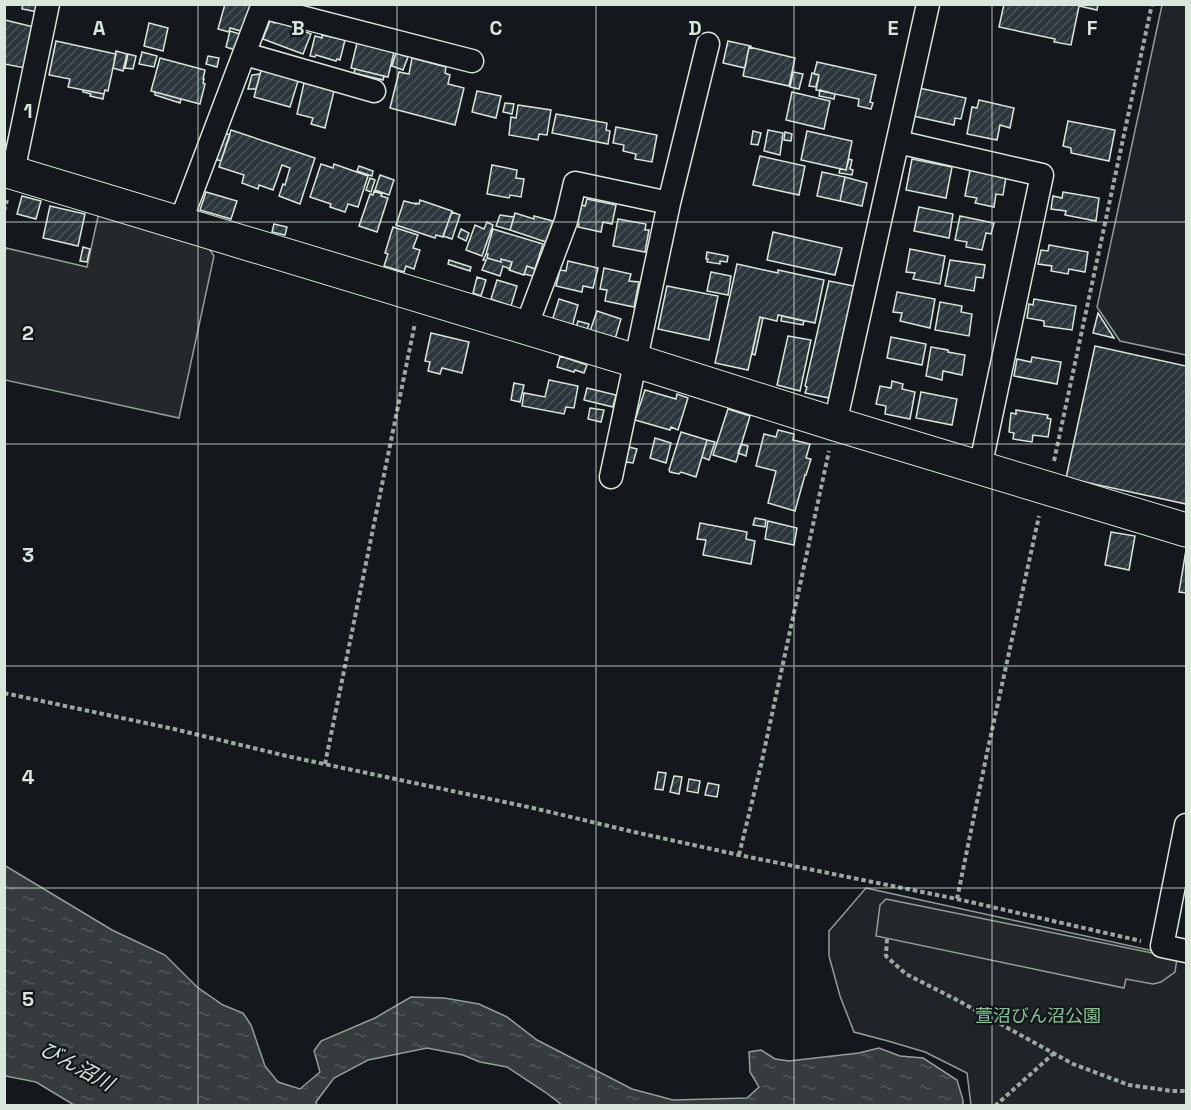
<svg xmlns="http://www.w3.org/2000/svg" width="1191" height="1110" viewBox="0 0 1191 1110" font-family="'Space Grotesk','Noto Sans JP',sans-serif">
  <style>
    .green { fill: #202428; stroke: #939e99; stroke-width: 1.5 }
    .parking { fill: #24282b; stroke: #939e99; stroke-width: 1.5 }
    .water { fill: url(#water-ripples); stroke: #939e99; stroke-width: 1.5 }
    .building { fill: url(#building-hatch); stroke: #d8e6dc; stroke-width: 1.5 }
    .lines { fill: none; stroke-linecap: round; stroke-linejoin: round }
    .street-casing { stroke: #d8e6dc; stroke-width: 25 }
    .secondary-casing { stroke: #d8e6dc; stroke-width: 35 }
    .path { stroke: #9da8a2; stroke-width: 4; stroke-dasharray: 4.5 3; stroke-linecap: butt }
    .street { stroke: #14181c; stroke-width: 22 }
    .secondary { stroke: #14181c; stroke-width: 33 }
    .grid { fill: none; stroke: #d8e6dc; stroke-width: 1.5; stroke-opacity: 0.55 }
    .labels { text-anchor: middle; stroke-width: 4.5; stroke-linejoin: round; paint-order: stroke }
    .park-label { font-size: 18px; fill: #8ac095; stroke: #14181c }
    .water-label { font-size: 20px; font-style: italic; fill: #d8e6dc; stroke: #14181c }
    .grid-label { font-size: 20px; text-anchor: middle; font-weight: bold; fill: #d8e6dc; stroke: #14181c; stroke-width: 4.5; stroke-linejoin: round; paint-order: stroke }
  </style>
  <defs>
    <pattern id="water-ripples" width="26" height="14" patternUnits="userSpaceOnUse" patternTransform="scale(1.5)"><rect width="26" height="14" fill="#363b3e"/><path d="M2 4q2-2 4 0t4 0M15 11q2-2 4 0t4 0" fill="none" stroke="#525759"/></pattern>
    <pattern id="building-hatch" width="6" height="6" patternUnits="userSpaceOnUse" patternTransform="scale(1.5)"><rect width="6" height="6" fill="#2c363c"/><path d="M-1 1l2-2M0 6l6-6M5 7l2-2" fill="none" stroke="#4a5358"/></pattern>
  </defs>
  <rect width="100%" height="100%" fill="#14181c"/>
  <path class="green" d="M1162 5H1186V355L1120 341 1097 307Z
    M866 888 1186 958V1105H971L967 1073 925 1052 888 1041 854 1032 840 996 829 956V931Z"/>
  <path class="parking" d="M99 212 208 247 214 256 179 418 5 380 4 257 6 248 87 267Z
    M886 899 1177 958 1175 972 1161 982 1153 984 1126 979 1124 988 876 936 880 905Z"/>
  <path class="water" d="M4 865 112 930 165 955 197 987 223 1005 243 1013 251 1025 265 1066 278 1082 300 1089 320 1072 314 1051 321 1041 375 1018 411 997 444 998 479 1004 507 1017 537 1040 632 1089 673 1100 747 1098 759 1087 750 1072 749 1052 761 1050 775 1059 789 1061 859 1053 879 1048 900 1056 923 1058 957 1080 963 1100V1105H562L545 1092 507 1067 480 1062 463 1055 427 1048 368 1060 334 1078 316 1102 317 1105H74L36 1082 5 1076Z"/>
  <path class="building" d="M23 4H39L38 12 22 9Z
    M225 4H253L241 31 230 28 229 32 218 29Z
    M1004 4H1098L1097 10 1079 6 1071 45 1054 42 1055 39 999 27Z
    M5 20 34 27 25 68 4 64Z
    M270 21 275 23 277 21 311 34 303 54 263 39Z
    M149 23 168 28 163 51 144 46Z
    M230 31 243 35 238 51 226 47Z
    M322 35 345 40 340 60 337 59 336 61 316 55 315 57 310 56 315 36 322 38Z
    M56 41 116 54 108 91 105 90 104 94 68 87 70 79 49 75Z
    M728 41 751 46V48L749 47 745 68 723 63Z
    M357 43 394 52 388 77 351 68Z
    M749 47 795 58 789 86 743 76Z
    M116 51 127 54 123 71 113 68Z
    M142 52 157 56 154 67 139 64Z
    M396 53 408 57 403 70 392 66Z
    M128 54 136 56 133 69 125 68Z
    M208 56 219 58 217 67 206 64Z
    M160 58 205 70 203 79H204L203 83 205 84 200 104 151 91Z
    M412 58 446 67 445 73 450 75 448 84 464 88 455 125 390 108 399 72 409 74Z
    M817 62 876 75 870 102 873 103 871 109 858 106 859 99 816 90 819 75 814 74Z
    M262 67 299 78 290 107 254 97Z
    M355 69 384 76 383 80 354 73Z
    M793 72 803 74 799 89 790 87Z
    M812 73 819 75 816 87 809 86Z
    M260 74 256 89H248L252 75Z
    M304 83 334 91 325 128 311 124 313 118 297 114Z
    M919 88 966 98 961 119 955 118 954 125 913 116Z
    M83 90 104 94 103 99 90 96 91 94 83 92Z
    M820 90 835 94 834 99 819 96Z
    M477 91 501 96 496 118 472 112Z
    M155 92 181 99 180 103 155 95Z
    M792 92 830 101 824 129 786 120Z
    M979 100 1014 108 1010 128 1000 125 997 140 967 134 972 107 977 108Z
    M505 103 514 104 512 114 503 112Z
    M518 105 551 110 547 135 539 134 538 140 509 135 511 117 516 118Z
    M556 114 607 123 606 130 610 131 608 144 552 133Z
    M1068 121 1115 130 1109 161 1071 153V148L1063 146Z
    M616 127 657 135 652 162 635 159 636 154 623 151 624 145 613 143Z
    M231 130 315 158 300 204 279 196 283 184 285 185 290 168 282 165 273 190 259 185 258 189 242 183 244 175 219 167Z
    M768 130 783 133 780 155 764 151Z
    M753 131 761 133 758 145 751 144Z
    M807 131 852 141 846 170 801 160Z
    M785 132 792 134 791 141 784 140Z
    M224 133 230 135 221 161 215 159Z
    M760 156 805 166 799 195 753 185Z
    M849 159 852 160 850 169 853 170 852 175 839 173 840 169 846 170Z
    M912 159 952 167 946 198 906 190Z
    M321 164 333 168 334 164 368 176 358 207 348 204 345 212 330 207 331 204 310 197Z
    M492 165 517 170 516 178 524 179 521 197 510 195 509 198 487 194Z
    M359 166 373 171 372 176 357 171Z
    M970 170 1006 177 1003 195 996 194 994 207 975 203 977 198 965 196Z
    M822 172 845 177 840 201 817 196Z
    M380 175 394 180 389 195 375 190Z
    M845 177 867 183 862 206 840 201Z
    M370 178 375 180 371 192 366 190Z
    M374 191 382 194 381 196 388 198 377 232 359 226 370 194 373 195Z
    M206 192 237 201 231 219 200 210Z
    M1063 192 1099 198 1096 221 1065 215 1066 211 1051 209 1053 196 1062 198Z
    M22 196 41 201 36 219 17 214Z
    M587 199 616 205 612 224 603 222 601 232 578 227 579 224 575 223 579 204 585 206Z
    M420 200 452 211 443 237 436 235 435 238 396 225 404 201 416 204V203L419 204Z
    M50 206 85 214 78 246 43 238Z
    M919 207 953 214 949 238 914 231Z
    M452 212 460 215 452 239 443 236Z
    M515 213 534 219V216L553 221 546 242 510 230Z
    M500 215 514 217 510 230 496 226Z
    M960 216 994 223 991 234 986 233 982 250 966 247 967 242 955 240Z
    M618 219 646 224 645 230H649L645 252 613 246Z
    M487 222 493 225 482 256 466 250 475 225 484 229Z
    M274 224 287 227 285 235 272 232Z
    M393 227 418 235 413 248 420 250 414 269 406 266 404 272 384 266 388 254 385 253Z
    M461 229 469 233 466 241 458 237Z
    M493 229 543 244 535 269 527 266 524 275 509 270 512 262 501 259V262L487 258 488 254H486Z
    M773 232 842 248 835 275 767 260Z
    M1049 245 1088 252 1085 272 1069 269 1068 274 1051 271 1052 266 1038 264 1041 250 1048 251Z
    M83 247 90 249 87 262 80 261Z
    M910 249 945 256 940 284 913 279 915 273 906 272Z
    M707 252 728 256 727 262 720 261V264L707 262 708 259H706Z
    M486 254H488L487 258 501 262V259L512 262 510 269 503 266 500 276 482 270 486 260H483Z
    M449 260 471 267 470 271 448 264Z
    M950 260 985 265 983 278 976 277 974 291 945 286Z
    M568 261 598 268 593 288 583 286 582 292 556 286 560 270 566 271Z
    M737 264 778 273V270L824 280 815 323 778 315 777 321 760 317 748 370 715 363Z
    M527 266 535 269 533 276 524 274Z
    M604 268 631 274 629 281 639 282 634 307 605 301 607 290 600 289Z
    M711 272 731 276 728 295 707 291Z
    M477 277 486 280 481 296 473 293Z
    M497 280 517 286 511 306 491 299Z
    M829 281 854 286 829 398 805 393 807 387 805 386Z
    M667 286 718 296 709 340 658 329Z
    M897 292 935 299 930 328 900 321 902 313 893 312Z
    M559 299 578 305 572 327 552 321Z
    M1034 299 1076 306 1072 330 1044 326V321L1027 318 1029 304 1033 305Z
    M940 302 962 306 961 312 972 314 969 336 935 330Z
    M597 311 621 319 615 339 590 331Z
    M1098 313 1114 338 1093 333Z
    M782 316 804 321 803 325 781 321Z
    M760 317 763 318 755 355 752 354Z
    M578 321 589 324 587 330 576 328Z
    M431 333 469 342 462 373 442 368 440 374 428 371 430 362 425 361Z
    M788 336 811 340 800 391 777 385Z
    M891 337 926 344 922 365 887 358Z
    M1095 346 1186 366V504L1066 478Z
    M931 347 948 350V352L965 355 962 375 943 371 942 380 926 376Z
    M560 356 587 365 584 373 575 370 574 372 557 367Z
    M1032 357 1061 362 1057 384 1014 376 1017 359 1031 362Z
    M549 380 578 386 574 408 566 407 564 414 522 406 524 393 545 397Z
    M892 381 903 384 902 389 915 392 910 419 885 414 886 406 876 404 880 386 891 388Z
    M514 383 524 385 520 402 511 400Z
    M587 388 616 395 613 407 584 400Z
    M645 390 676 399 677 394 688 398 678 430 671 427 670 430 635 420Z
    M921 392 957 399 952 425 916 418Z
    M590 408 604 410 601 422 588 419Z
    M728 409 750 416 736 462 713 455Z
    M1016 410 1048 415 1047 418 1051 419 1048 437 1033 435 1032 442 1013 439 1014 433 1009 432 1011 413 1016 414Z
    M778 430 794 434 793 440 810 444 806 458 811 459 806 475H805L795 511 768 503 776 471 756 466 764 434 776 437Z
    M681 432 707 440 696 477 681 472 679 474 670 472 669 470Z
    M655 438 671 443 666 463 650 458Z
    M707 440 715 442 709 460 702 457Z
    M741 444 748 446 746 456 738 453Z
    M629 447 637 449 633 463 626 462Z
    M755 518 766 520 765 527 753 525Z
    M768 521 797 528 794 545 765 539Z
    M700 523 747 532 746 539 755 541 751 564 703 555 706 540 697 539Z
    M1111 532 1135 536 1129 570 1105 565Z
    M1186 550V593L1179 592Z
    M658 772 666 773 663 790 655 789Z
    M674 776 682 777 679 794 670 792Z
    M689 779 700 781 698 793 687 791Z
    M708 783 719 785 717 797 705 795Z"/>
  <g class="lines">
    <defs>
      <path id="street" d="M262 7 472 61
        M245 54 374 91
        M898 142 1042 175 980 468
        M13 172 48 4
        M180 223 263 4
        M526 327 566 221 575 183 669 203
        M835 424 928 4
        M611 477 669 203 708 44
        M1186 825 1162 946 1186 951"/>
      <path id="secondary" d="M4 170 636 361 835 424 1186 530"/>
    </defs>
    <use href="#street" class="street-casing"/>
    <use href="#secondary" class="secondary-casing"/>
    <path class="path" d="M4 211 7 200
      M1054 461 1152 4
      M4 693 174 729 291 757 533 808 634 832 739 855 957 899 1141 941
      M325 764 415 323
      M739 855 761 765 829 451
      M957 899 987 753 1039 516
      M887 939 886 956 906 974 957 1000 1073 1064 1129 1085 1172 1091H1186
      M995 1106 1054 1053"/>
    <use href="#street" class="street"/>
    <use href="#secondary" class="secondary"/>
  </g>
  <path class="grid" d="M198 4V1106M397 4V1106M596 4V1106M794 4V1106M992 4V1106M4 222H1186M4 444H1186M4 666H1186M4 888H1186"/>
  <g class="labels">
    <g class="park-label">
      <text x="1038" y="1022">萱沼びん沼公園</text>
    </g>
    <g class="water-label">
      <text transform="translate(77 1066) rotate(29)" y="7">びん沼川</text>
    </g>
  </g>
  <g class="grid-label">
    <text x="99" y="35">A</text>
    <text x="298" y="35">B</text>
    <text x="496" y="35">C</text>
    <text x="695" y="35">D</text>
    <text x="893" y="35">E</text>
    <text x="1092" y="35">F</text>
    <text x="28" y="118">1</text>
    <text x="28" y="340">2</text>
    <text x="28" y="562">3</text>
    <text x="28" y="784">4</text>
    <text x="28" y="1006">5</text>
  </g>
  <rect width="1191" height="1110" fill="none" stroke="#d8e6dc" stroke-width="12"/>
</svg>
